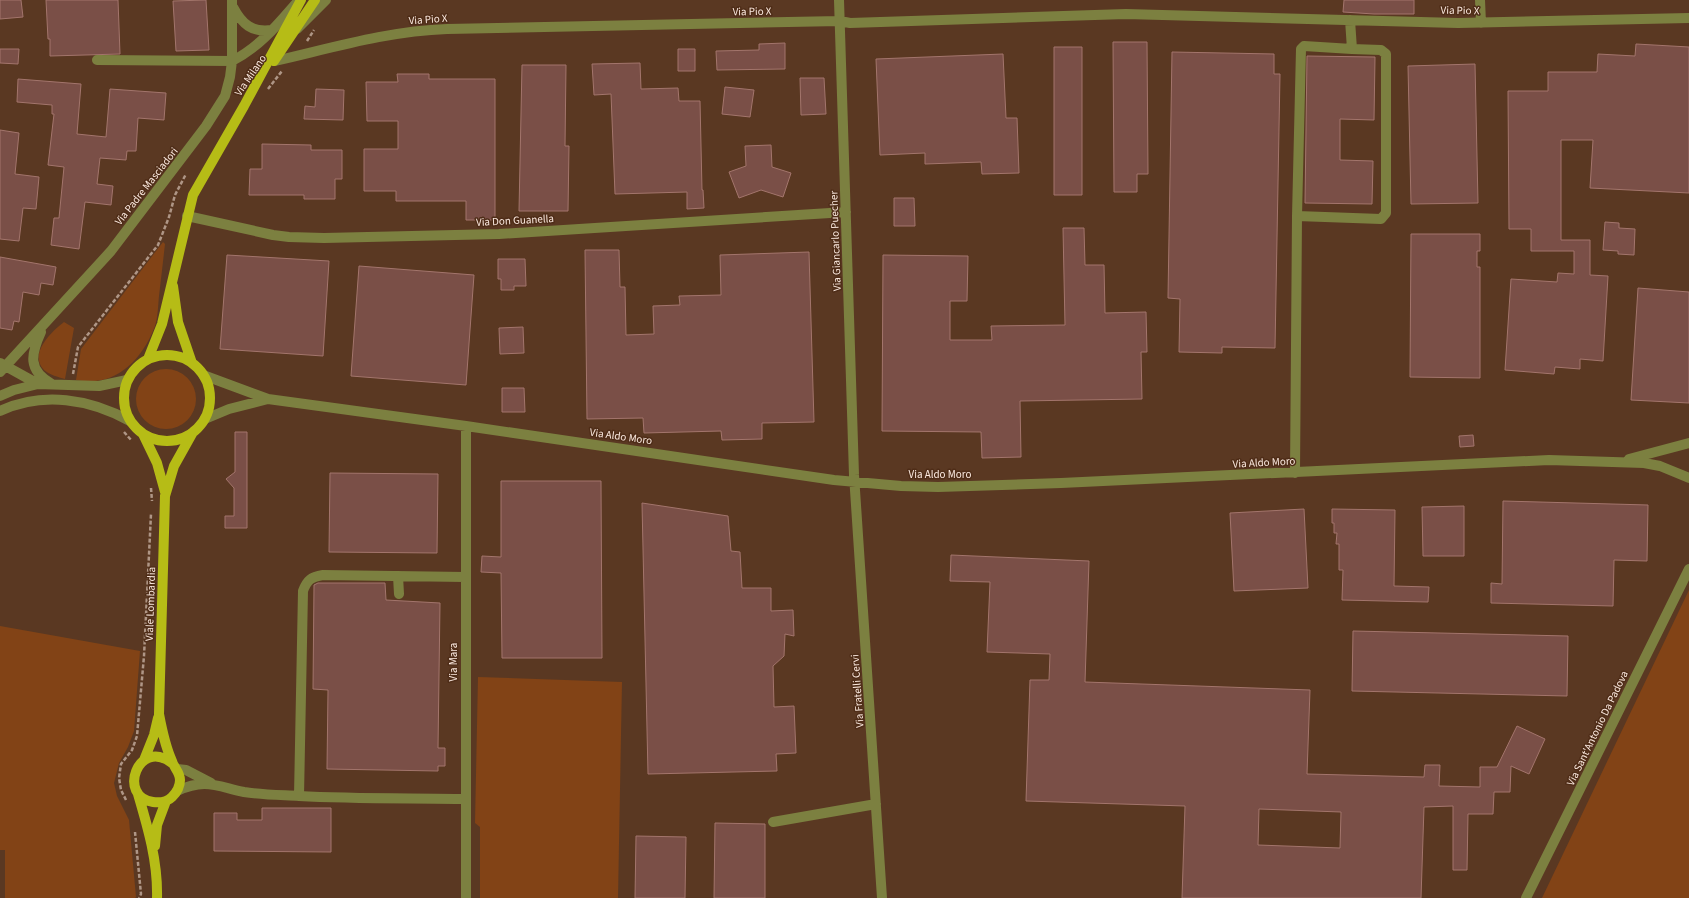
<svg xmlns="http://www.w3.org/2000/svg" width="1689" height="898" viewBox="0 0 1689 898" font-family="'Source Sans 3',sans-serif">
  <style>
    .green { fill: #824316 }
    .building { fill: #7a4f47; stroke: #a3756c; fill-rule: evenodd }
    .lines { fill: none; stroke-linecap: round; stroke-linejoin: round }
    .path { stroke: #af9686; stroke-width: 2.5; stroke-dasharray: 4 2; stroke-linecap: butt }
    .minor { stroke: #7c8040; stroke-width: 10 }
    .major { stroke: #b6bc16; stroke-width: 10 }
    .labels { text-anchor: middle; stroke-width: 3; stroke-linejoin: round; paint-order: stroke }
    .street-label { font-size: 11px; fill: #fceae0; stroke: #4f2d18 }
  </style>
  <rect width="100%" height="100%" fill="#5a3822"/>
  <path class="green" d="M163 242 165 244C163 262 161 279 159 296 158 306 158 317 155 326 145 353 124 379 95 381 89 382 82 381 76 380L81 349Z
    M64 322 74 328 65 379C58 377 50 375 44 370 28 354 52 331 64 322Z
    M136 399a30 30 0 1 1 60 0a30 30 0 1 1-60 0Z
    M1689 590V898H1542Z
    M0 626 140 651 134 731 128 747 119 763 114 783 117 796 129 820 136 897 135 898H5V850H0Z
    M478 677 622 682 618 898H480V827L475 823Z"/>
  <path class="building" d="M0 0H21L23 17 0 19Z
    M46 0H118L120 54 50 56V39H48Z
    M206 0 209 50 176 51 173 1Z
    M1344 0H1414V14H1374L1343 12Z
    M1113 42H1147L1148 174H1137V192H1114Z
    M785 43V69L717 70 716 51 759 50V44Z
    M1636 44 1689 47V193L1590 188 1593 140H1561V240H1590V275L1608 276 1603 361 1580 359V369L1555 367 1554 374 1505 370 1511 279 1557 282 1558 273 1574 274V251H1531V229H1509L1508 91H1548V72H1597L1598 54 1635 56Z
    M1054 47H1082V195H1054Z
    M0 49H19L18 64 0 63Z
    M678 49H695V71H678Z
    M1172 52 1274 54V74H1280L1275 348 1222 347V353L1179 352 1180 299 1168 298Z
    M1003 54 1006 118H1017L1019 173 982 174 981 162 925 164V153L880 155 876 59Z
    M1307 56 1375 57 1374 120 1340 119V160L1373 161 1372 204 1305 203Z
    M640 63 641 89 678 88 679 101H700L702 190H703L704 208 687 209V192L615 194 611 94 594 95 592 64Z
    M1475 64 1478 203 1411 204 1408 66Z
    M522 65H566L565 146H569L568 211H519Z
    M397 74H429V79H495V220H466V201H396V191H364V149H398V121H367L366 82H398Z
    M800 78H824L826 114 801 115Z
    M18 79 81 84 77 134 106 137 110 89 166 93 164 120 138 118 136 151H127L126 160 100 158 97 184 113 186 111 205 85 202 79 249 51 245 54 218H59L64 167 48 165 54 114H52V105L17 102Z
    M725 87 754 90 750 117 722 114Z
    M316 89 344 90 343 120 304 119 305 106 315 107Z
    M0 130 19 133 15 174 39 177 36 209 23 208 19 241 0 239Z
    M262 144 311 145V150H342V179H335V199H304V195H249L250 169H262Z
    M771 145 772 167 791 173 783 197 761 190 739 198 729 172 746 166 745 146Z
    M894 198H914L915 226H894Z
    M1605 222 1619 223V228L1635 229 1634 255 1618 254V251L1603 250Z
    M1063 228H1084L1085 265H1104L1105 313 1146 312 1147 352H1141L1142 399 1020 401 1021 457 982 458 981 432 882 431 883 255 968 256 967 301H950V340H992L991 326 1065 325Z
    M1411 234H1480V251H1477V267H1480V378L1410 377Z
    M585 250H619L620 287H625L626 335 654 334 653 306 680 305 679 296 721 295 720 255 809 252 814 422 762 423V439L722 440 721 431 644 433 643 418 587 419Z
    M227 255 329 261 323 356 220 349Z
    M0 257 56 267 53 285 41 283 39 295 23 292 19 322 14 321 12 330 0 328Z
    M498 259H525L526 286H514V290H501V279H498Z
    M359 266 474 275 466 385 351 376Z
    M1638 288 1689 292V403L1631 400Z
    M523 327 524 353 500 354 499 328Z
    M502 388H524L525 412H502Z
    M235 432H247V528H225V516H234V488L226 479 235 472Z
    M1473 435 1474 446 1460 447 1459 436Z
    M330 473 438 474 437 553 329 552Z
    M501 481H601L602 658H502L501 573 481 572 482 556 501 557Z
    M1503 501 1648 505 1647 561 1614 560 1613 606 1491 603V583L1502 584Z
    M642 503 728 516 731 551 740 552 742 588H771V611L793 610 794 636 785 634 784 656 773 666 774 707 794 706 796 753 776 754 777 771 648 774Z
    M1464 506V556H1423L1422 507Z
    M1304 509 1308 588 1234 591 1230 513Z
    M1332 509 1395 510 1394 586 1429 587 1428 602 1342 600 1343 570H1339V544H1336L1337 533H1334V523H1332Z
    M951 555 1089 561 1085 682 1310 690 1307 774 1424 777 1425 765H1440L1439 786 1480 787V767H1497L1517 726 1545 739 1529 774 1511 766 1510 792H1494L1493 814H1468L1467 870H1453V806L1424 807 1421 898H1182L1185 806 1026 801 1030 680H1049L1050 654 987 652 990 582 950 581ZM1259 809 1341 812 1340 848 1258 845Z
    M318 583H385L386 600 440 603 438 748H445V766H438V771L327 769 328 690 313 689 314 585Z
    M1353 631 1568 636 1567 696 1352 691Z
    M262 808H331V852L214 851V813H237V820H262Z
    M715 823 765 824V898H714Z
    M636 836 686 837 685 898H635Z"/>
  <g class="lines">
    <path class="path" d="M307 41 314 30
      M268 89 282 71
      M73 374 78 347 158 245 169 217 175 195 186 174
      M124 432 132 441
      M151 488 152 501
      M126 800 121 790 119 778 121 764 132 750 137 736 144 656 151 514
      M135 832 141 894 139 898"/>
    <path class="minor" d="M839 0 854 475 882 898
      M1480 0 1481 23
      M233 7C242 24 252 33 272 30
      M1350 20 1352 49 1381 50 1386 54V213L1381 219 1297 216 1301 49 1304 46 1352 49
      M297 29 326 0
      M97 60 232 61C260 47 279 23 299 0
      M275 61C332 48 388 31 447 29L840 21 850 23 1126 14 1458 23 1689 18
      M187 216 273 235 289 237 324 238 499 234 846 212
      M41 332C31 354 27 370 52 384
      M0 363 38 384
      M0 372 111 251 206 126 225 96 230 77 232 61V0
      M203 375 268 399 466 426 834 480 901 486 938 487 1061 483 1549 460 1644 463 1660 466 1689 478
      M0 396 14 390 38 384 99 386 127 380
      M0 411C43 391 90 399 130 421
      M205 419 229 409 268 399
      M1629 459 1689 443
      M1295 473 1297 216
      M398 576 399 594
      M177 769 186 770 211 783
      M177 791C205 778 216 786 244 792 262 795 281 795 299 796 354 799 410 798 466 799
      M299 796 303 591C307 580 311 577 323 575L465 577
      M773 822 876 804
      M466 898V426
      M1526 898 1689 569"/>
    <path class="major" d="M274 61 315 0
      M173 286 178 322 192 363
      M124 398a43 43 0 1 1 86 0a43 43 0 1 1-86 0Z
      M148 359 162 324 193 195 244 106 301 0
      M143 434 157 463 165 492
      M144 760 154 735 158 718
      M172 763C138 737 117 797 153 802 160 803 167 802 172 797 177 792 180 786 180 780 180 772 174 768 172 761 165 746 162 730 159 714L165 496 174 466 193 432
      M138 794C148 828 158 862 157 898
      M155 846 157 825 166 801"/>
  </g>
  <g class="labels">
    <g class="street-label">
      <text transform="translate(1460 10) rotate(1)" y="4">Via Pio X</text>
      <text transform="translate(752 11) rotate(-1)" y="4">Via Pio X</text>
      <text transform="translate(428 19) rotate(-4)" y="4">Via Pio X</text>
      <text transform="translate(250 75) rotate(-56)" y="4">Via Milano</text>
      <text transform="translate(146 186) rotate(-52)" y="4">Via Padre Masciadori</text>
      <text transform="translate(515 220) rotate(-3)" y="4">Via Don Guanella</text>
      <text transform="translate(835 241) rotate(-92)" y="4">Via Giancarlo Puecher</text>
      <text transform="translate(621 436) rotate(8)" y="4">Via Aldo Moro</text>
      <text transform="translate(1264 462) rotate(-3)" y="4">Via Aldo Moro</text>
      <text x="940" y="478">Via Aldo Moro</text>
      <text transform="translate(150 604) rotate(-88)" y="4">Viale Lombardia</text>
      <text transform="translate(453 662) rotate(-90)" y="4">Via Mara</text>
      <text transform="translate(857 691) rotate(-94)" y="4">Via Fratelli Cervi</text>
      <text transform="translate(1597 728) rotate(-64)" y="4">Via Sant'Antonio Da Padova</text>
    </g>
  </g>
</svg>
